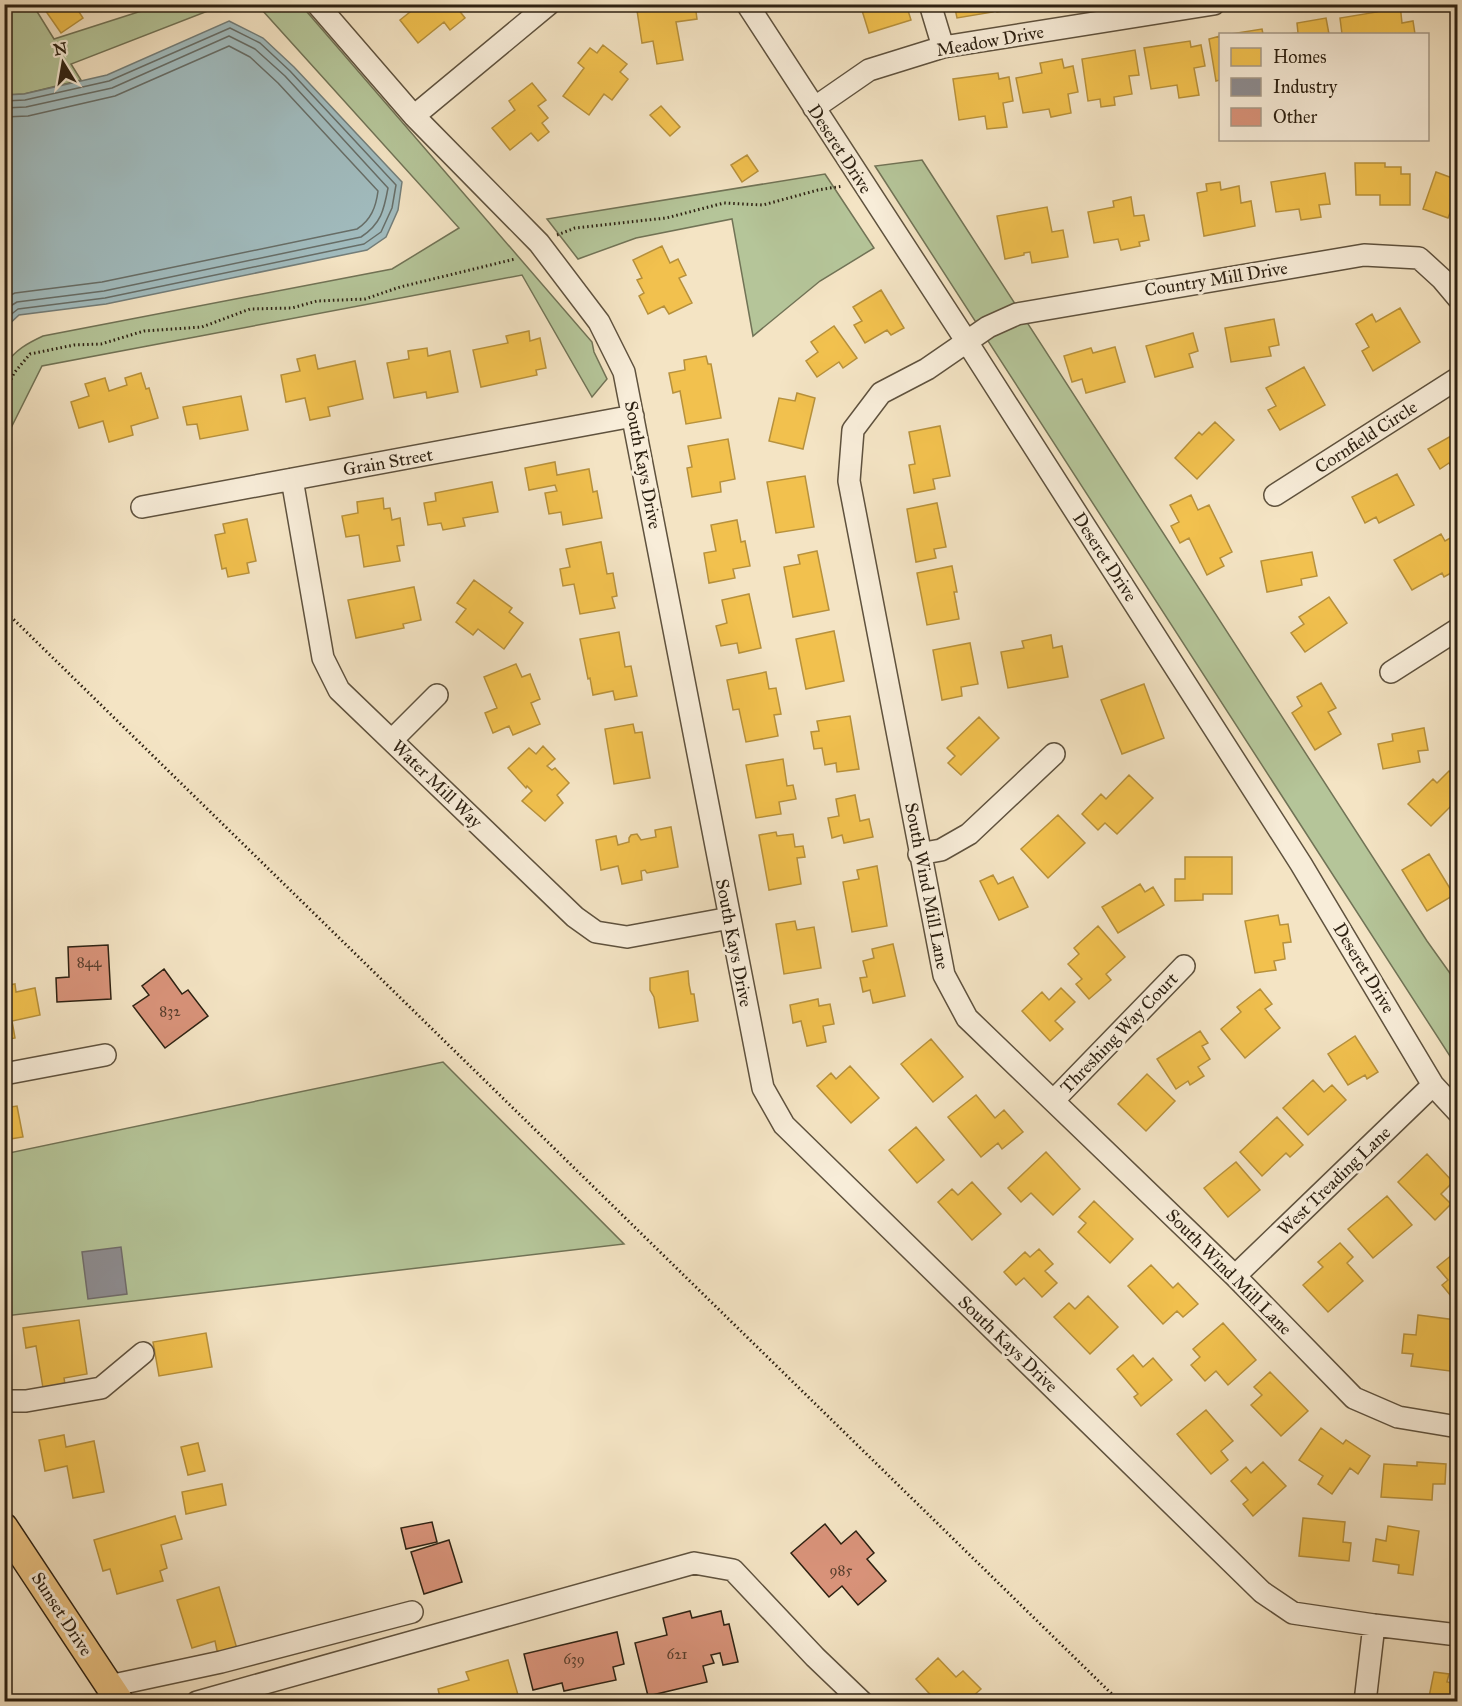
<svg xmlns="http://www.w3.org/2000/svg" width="1462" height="1706" viewBox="0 0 1462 1706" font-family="'IM FELL Great Primer',serif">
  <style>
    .green { fill: #b5c599; stroke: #717356; stroke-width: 1.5 }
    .water { fill: #a1bcbf; stroke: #737e7a; stroke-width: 1.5 }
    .homes { fill: #f2c14e; stroke: #b7913c; stroke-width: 1.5 }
    .industry { fill: #8d8d92; stroke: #706d6c; stroke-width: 1.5 }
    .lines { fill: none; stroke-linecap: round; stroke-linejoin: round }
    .shore { stroke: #676e68; stroke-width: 1.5 }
    .building { fill: #d9937a; stroke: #2d2112; stroke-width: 1.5 }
    .minor-casing { stroke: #5f523e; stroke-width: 24 }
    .major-casing { stroke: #2d2112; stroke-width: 30 }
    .path { stroke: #2d2112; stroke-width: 3; stroke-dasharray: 1.5 3; stroke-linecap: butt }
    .minor { stroke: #f8edd9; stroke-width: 21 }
    .major { stroke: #eac282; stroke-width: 27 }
    .labels { text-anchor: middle; stroke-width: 6; stroke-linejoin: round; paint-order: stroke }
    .number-label { font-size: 15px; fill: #583e2c }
    .street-label { font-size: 18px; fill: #2d2112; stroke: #f8edd9 }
  </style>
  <rect width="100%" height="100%" fill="#f4e4c4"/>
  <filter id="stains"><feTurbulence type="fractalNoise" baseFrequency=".00333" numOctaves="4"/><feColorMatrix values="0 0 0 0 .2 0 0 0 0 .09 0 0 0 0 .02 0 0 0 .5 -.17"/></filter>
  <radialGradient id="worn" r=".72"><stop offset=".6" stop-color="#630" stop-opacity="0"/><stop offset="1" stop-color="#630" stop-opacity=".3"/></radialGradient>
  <path class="green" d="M5 5H33L54 39 160 5H301L592 342 594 352 607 379 592 397 522 275 42 366 5 440C5 426 1 373 6 364 15 350 28 343 43 336L392 269 459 228 262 10 218 7 71 64 81 80 24 94 5 95Z
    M922 160 1427 941 1457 983V1067L875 166Z
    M825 174 874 248 820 281 753 336 732 219 636 238 578 259 547 219Z
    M443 1062 624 1244 5 1316 4 1154Z"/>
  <path class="water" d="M229 21 263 38 294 67 402 182 398 210 386 237 367 250 106 304 19 315 5 328V95L24 94 107 75Z"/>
  <path class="homes" d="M53 4H74L83 18 61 33 45 10Z
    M420 4H454L465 18 450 30 444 22 418 43 400 20Z
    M636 4H695L697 19 676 22 683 60 657 64 653 41 642 43Z
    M860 4H906L911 20 869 33Z
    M954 4H992L993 12 957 18Z
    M996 4H1033V7L997 12Z
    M1387 4H1400L1402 23 1413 21 1415 34H1342L1340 18 1377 12 1376 6Z
    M1326 18 1329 34H1288L1298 33 1297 23Z
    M1262 29 1263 34H1231Z
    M1220 36V80L1216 81 1209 39Z
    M1190 41 1191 47 1201 45 1205 66 1194 68 1199 95 1179 98 1177 85 1151 89 1144 48Z
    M603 45 627 64 620 72 628 79 612 100 604 94 589 115 563 96 584 68 578 63 590 48 597 53Z
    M1135 50 1139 75 1129 76 1132 94 1114 97 1115 105 1101 107 1100 99 1088 101 1082 59Z
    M1062 59 1064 68 1073 66 1078 92 1068 94 1071 113 1051 117 1049 109 1023 113 1016 78 1042 73 1040 63Z
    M998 73 999 79 1009 77 1013 101 1003 103 1007 127 987 129 985 116 959 120 953 79Z
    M532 83 546 100 538 106 548 118 542 123 549 132 538 141 531 133 510 150 492 128 515 110 509 101Z
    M661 106 680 127 670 136 650 115Z
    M747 155 758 171 742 182 731 165Z
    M1355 163H1385V167H1401V174H1410V205H1380V195H1356Z
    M1436 172 1455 179 1458 173V216L1450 213 1448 218 1423 209Z
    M1325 173 1330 204 1319 205 1321 217 1301 220 1299 209 1276 212 1271 182Z
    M1220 182 1221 190 1239 186 1241 203 1251 201 1255 226 1204 236 1197 193 1207 191 1206 184Z
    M1131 197 1134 216 1144 215 1149 240 1139 242 1140 246 1121 250 1118 239 1094 243 1088 212 1114 207 1113 201Z
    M1047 207 1052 232 1063 230 1068 257 1032 263 1030 252 1024 253V255L1005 259 997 216Z
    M662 246 670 263 678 259 686 275 679 278 692 303 669 314 664 306 648 314 639 296 644 293 637 280 642 278 633 260Z
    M881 290 904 328 891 335 887 330 865 343 854 325 862 321 853 307Z
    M1400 308 1420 342 1373 371 1362 351 1369 347 1356 324 1372 314 1376 322Z
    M1274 319 1279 345 1269 347 1271 356 1231 362 1225 328Z
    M834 326 857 358 843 368 839 362 817 377 806 361 818 352 811 342Z
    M529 331 530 341 540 338 546 368 536 370 537 375 481 387 473 350 508 343 506 336Z
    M1193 333 1198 351 1189 354 1193 367 1155 377 1146 346Z
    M1115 347 1125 382 1086 393 1082 379 1072 382 1064 356 1091 348 1093 353Z
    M427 348 428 356 450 351 458 392 427 398 426 392 394 398 387 363 409 359 408 351Z
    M315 355 318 369 355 361 363 399 328 407 330 416 310 420 305 398 286 402 281 375 300 371 297 359Z
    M706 356 708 364H711L721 418 686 424 680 391 673 393 669 373 685 370 684 360Z
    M1304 367 1325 405 1280 430 1268 410 1276 406 1266 388Z
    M141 373 146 389 149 388 158 418 131 426 133 435 109 442 103 421 79 428 71 402 89 396 85 384 105 378 109 391 127 385 125 378Z
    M797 393 815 398 803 449 769 441 779 398 795 401Z
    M241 396 248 430 200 439 197 424 187 425 183 407Z
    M1215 422 1234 440 1197 479 1175 458 1199 432 1202 435Z
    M940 426 950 476 933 479 935 489 914 493 909 465 915 464 909 432Z
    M1458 432V468L1453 470 1449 463 1440 469 1428 449Z
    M728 439 735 479 720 482 721 492 692 497 687 468 692 467 688 446Z
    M555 462 557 475 589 469 593 492 597 491 602 518 563 525 561 512 549 514 545 493 557 491 555 485 529 490 525 468Z
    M1397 474 1414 505 1379 523 1376 517 1365 523 1352 497Z
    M805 476 814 527 776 533 767 482Z
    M492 482 498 512 463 518 465 526 443 530 441 523 428 525 424 503 436 501 435 493Z
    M1191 495 1198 510 1209 505 1232 552 1220 558 1224 566 1207 575 1189 538 1180 543 1171 526 1179 522 1170 505Z
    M383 498 384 509 390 508 392 520 400 518 404 545 397 546 400 561 364 567 359 535 346 537 342 516 358 513 357 502Z
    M937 503 946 547 934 549 936 558 916 562 907 509Z
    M247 519 256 561 247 563 249 573 228 577 226 568 222 569 215 535 225 533 223 524Z
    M737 520 741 542 745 541 750 566 733 569 735 578 709 583 704 553 716 551 711 525Z
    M1441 534 1445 541 1454 536 1458 542V569L1444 577 1442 573 1412 590 1394 560Z
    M601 542 607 574 613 573 617 596 612 597 615 608 580 614 574 584 563 586 560 569 570 567 566 549Z
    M817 551 829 610 793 617 784 567 800 564 798 555Z
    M1312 552 1317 576 1301 579 1302 585 1267 592 1261 561Z
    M952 566 957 592H954L959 619 927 625 917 573Z
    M474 580 512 608 509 612 523 623 504 649 478 629 473 635 456 622 466 609 457 603Z
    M414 587 421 620 403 624 404 628 356 638 348 600Z
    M749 594 761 648 739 653 737 643 721 646 716 626 727 623 722 600Z
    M1329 597 1347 623 1305 652 1291 633 1304 624 1299 617Z
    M834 631 844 681 806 689 796 639Z
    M619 632 625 667 631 666 637 696 615 700 613 691 593 695 590 678 588 679 580 639Z
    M1051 635 1053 648 1062 646 1068 677 1008 688 1001 652 1024 648 1022 641Z
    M970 643 978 684 961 687 962 696 942 700 933 650Z
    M516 664 522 677 530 674 540 699 531 703 540 724 513 735 509 726 493 733 485 713 497 708 484 677Z
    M766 672 769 689 776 688 781 714 774 715 778 736 746 742 739 709 733 710 727 680Z
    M1321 683 1336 708 1328 712 1341 734 1315 750 1292 713 1302 706 1297 697Z
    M1144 684 1164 738 1122 754 1101 700Z
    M850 716 859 769 837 772 836 763 825 765 822 748 814 749 811 732 819 731 817 721Z
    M979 717 999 738 961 775 948 763 955 756 947 748Z
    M633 724 635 733 642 732 650 778 614 784 605 729Z
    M1424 728 1428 750 1418 751 1420 762 1383 769 1378 744 1393 741 1392 734Z
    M543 746 555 759 547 766 552 770 555 768 569 783 557 795 563 803 545 821 522 801 532 791 527 786 526 788 508 768 529 748 536 754Z
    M783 759 787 786 793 785 796 799 779 802 781 814 756 818 746 765Z
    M1449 771 1458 779V799L1431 826 1408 804 1433 779 1437 783Z
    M1129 775 1153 798 1117 834 1105 823 1098 830 1082 814 1101 794 1106 799Z
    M855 795 860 821 869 819 873 837 844 843 842 835 832 838 828 818 839 816 836 799Z
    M1058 815 1085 843 1048 878 1021 849Z
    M671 827 678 867 647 873 645 870 641 871 642 880 622 884 618 866 601 870 596 840 616 836 618 845 629 842V838L631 835 637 834 641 840 656 837 655 830Z
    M776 832 777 836 793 834 795 847 803 846 805 857 797 858 801 884 769 890 759 835Z
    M1429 854 1454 895 1427 911 1402 870Z
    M1185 857H1232V894H1203V900L1175 901V879H1185Z
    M877 866 887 926 852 932 843 882 859 879 857 870Z
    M993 875 998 884 1013 877 1028 907 999 920 980 881Z
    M1140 884 1145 892 1153 887 1164 905 1118 933 1102 907Z
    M1278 915 1280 925 1288 924 1291 942 1283 943 1285 959 1274 961 1276 970 1255 973 1245 921Z
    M795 921 797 930 814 927 821 968 784 974 776 924Z
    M1098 926 1125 957 1106 974 1111 980 1089 999 1076 984 1082 979 1068 964 1079 954 1074 948Z
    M893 944 905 996 873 1003 870 990 863 992 860 978 867 977 863 961 874 958 872 949Z
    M688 971 689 984 691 994H694L698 1021 659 1028 654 997 650 990V978Z
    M15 984 16 992 35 988 40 1015 12 1021 15 1038 4 1040V986Z
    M1061 988 1075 1002 1055 1021 1063 1029 1050 1041 1022 1011 1042 992 1049 1000Z
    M1260 989 1272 1004 1265 1009 1280 1028 1245 1058 1221 1029 1241 1012 1237 1007Z
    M818 999 819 1006 830 1004 834 1024 823 1026 826 1042 807 1046 801 1021 793 1023 790 1005Z
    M1200 1031 1208 1043 1202 1046 1210 1059 1198 1067 1204 1076 1190 1085 1188 1081 1176 1089 1157 1059Z
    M1355 1036 1378 1072 1367 1079 1365 1075 1348 1085 1328 1054Z
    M931 1039 963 1077 933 1102 901 1064Z
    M850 1066 879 1098 851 1123 817 1086 831 1073 836 1079Z
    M1147 1074 1175 1101 1146 1131 1118 1104Z
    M1313 1080 1324 1092 1332 1085 1346 1100 1308 1135 1283 1108Z
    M976 1095 995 1118 1004 1110 1023 1132 1002 1149 998 1143 981 1157 948 1117Z
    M17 1106 23 1137 4 1140V1108Z
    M1277 1117 1303 1145 1290 1157 1286 1153 1262 1176 1240 1152Z
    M916 1127 944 1160 917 1183 889 1150Z
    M1046 1152 1080 1189 1053 1215 1031 1193 1021 1202 1008 1188Z
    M1427 1154 1453 1182 1441 1194 1451 1204 1435 1220 1398 1182Z
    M1236 1162 1260 1190 1228 1217 1204 1188Z
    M972 1182 1001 1214 972 1240 938 1202 952 1189 958 1195Z
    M1387 1196 1412 1225 1373 1258 1348 1229Z
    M1094 1201 1133 1239 1110 1263 1078 1232 1086 1223 1079 1217Z
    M1340 1243 1353 1257 1347 1263 1363 1281 1328 1312 1303 1285 1323 1267 1318 1262Z
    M1039 1249 1053 1264 1045 1271 1057 1283 1042 1297 1024 1278 1016 1285 1004 1272 1025 1252 1030 1257Z
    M1458 1250V1299L1455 1301 1442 1285 1448 1280 1437 1267Z
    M1151 1265 1173 1288 1178 1283 1198 1304 1183 1317 1177 1311 1163 1324 1128 1286Z
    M1088 1296 1118 1327 1090 1354 1054 1317 1069 1303 1075 1309Z
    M1418 1315 1456 1320 1450 1371 1411 1366 1413 1354 1402 1353 1404 1334 1416 1335Z
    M79 1320 87 1374 64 1378 65 1384 43 1388 36 1346 26 1348 23 1328Z
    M1223 1323 1256 1360 1228 1385 1216 1371 1205 1381 1191 1365 1200 1357 1193 1349Z
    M206 1333 212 1367 159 1376 153 1342Z
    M1133 1355 1143 1367 1153 1358 1172 1380 1141 1406 1134 1397 1138 1394 1117 1369Z
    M1270 1372 1308 1411 1281 1436 1251 1405 1262 1395 1254 1387Z
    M1206 1410 1233 1441 1221 1451 1228 1460 1211 1474 1177 1434Z
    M1321 1428 1343 1444 1346 1440 1370 1456 1358 1474 1350 1468 1332 1494 1318 1484 1323 1476 1299 1460Z
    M64 1435 66 1447 94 1441 104 1492 73 1498 67 1466 45 1471 39 1440Z
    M198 1443 205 1471 188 1475 181 1447Z
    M1263 1462 1286 1486 1253 1516 1243 1504 1248 1500 1231 1481 1246 1467 1251 1473Z
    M1417 1462 1446 1464 1445 1484H1433L1432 1500 1381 1497 1384 1464 1417 1466Z
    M222 1484 226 1505 186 1514 182 1492Z
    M175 1516 182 1539 161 1545 167 1568 160 1571 163 1581 117 1594 110 1569 103 1571 94 1540Z
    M1303 1518 1345 1522 1343 1542 1351 1543 1349 1561 1299 1556Z
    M1388 1526 1419 1531 1413 1575 1398 1573 1399 1565 1373 1561 1376 1539 1386 1541Z
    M219 1587 237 1649 218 1655 215 1641 192 1648 177 1600Z
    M938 1658 956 1677 963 1671 981 1689 972 1697 976 1702H937L916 1679Z
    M508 1660 520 1702H441L438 1689 469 1680 466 1672Z
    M1434 1672 1449 1674 1447 1682 1458 1684V1702H1428Z"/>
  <path class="industry" d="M121 1247 127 1294 88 1299 82 1252Z"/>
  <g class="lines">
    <path class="shore" d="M4 101 25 100 109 81 230 28 260 43 290 71 396 185 392 208 381 232 364 244 105 298 18 309 4 320
      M4 108 26 107 112 88 229 36 255 49 285 76 388 188C384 210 381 224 361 237L104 291 17 302 4 310
      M4 117 28 116 115 96 229 46 250 57 278 83 378 191C376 207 371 220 357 229L102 282 15 293 4 298"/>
  </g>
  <path class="building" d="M108 945 111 999 57 1002 56 978 69 977 68 947Z
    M164 969 182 994 188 990 208 1016 165 1048 133 1006 149 995 142 986Z
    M432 1522 437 1542 406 1549 401 1528Z
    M825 1524 841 1544 856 1531 874 1553 867 1559 886 1581 858 1605 842 1586 829 1597 791 1553Z
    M449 1540 462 1582 424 1594 411 1552Z
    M690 1611 692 1618 721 1611 724 1625 729 1624 738 1662 723 1665 720 1653 711 1655 714 1663 703 1666 707 1682 648 1696 635 1643 667 1635 663 1618Z
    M617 1632 624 1664 613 1667 616 1680 564 1691 562 1683 533 1690 524 1654Z"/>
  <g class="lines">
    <defs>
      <path id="minor" d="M317 4 414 116 539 243 599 322 624 372 763 1088 784 1125 1262 1592 1293 1613 1374 1625 1458 1635
        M747 4 967 342 1301 864 1433 1085 1458 1112
        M930 4 943 47
        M814 108 869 70 943 47 1214 4
        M414 116 549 4
        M1458 298 1442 279 1419 258 1364 255 1017 314 988 327 927 369 881 393 853 430 849 481 944 975 967 1018 1235 1276 1354 1398 1398 1417 1458 1427
        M292 479 323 658 339 690 575 917 596 932 627 937 730 918
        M1275 495 1458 378
        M142 507 633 416
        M1391 672 1458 629
        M392 740 437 695
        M919 854 941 850 969 834 1054 754
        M4 1074 105 1055
        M1054 1100 1184 966
        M1235 1276 1433 1085
        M4 1401H26L101 1388 143 1353
        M109 1686 221 1662 412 1612
        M197 1702 694 1563 733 1570 815 1657 862 1702
        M1365 1702 1374 1625"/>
      <path id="major" d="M4 1527 120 1702"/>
    </defs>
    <use href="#minor" class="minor-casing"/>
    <use href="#major" class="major-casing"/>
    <path class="path" d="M557 235 575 228 666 218 724 203 763 205 818 190 843 186
      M4 396 14 373 30 354 74 345 101 344 144 331 202 327 250 309 292 308 317 301 365 299 400 287 515 259
      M4 610 1120 1702"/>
    <use href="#minor" class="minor"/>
    <use href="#major" class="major"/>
  </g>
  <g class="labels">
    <g class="number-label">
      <text x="89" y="967">844</text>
      <text x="170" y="1016">832</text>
      <text x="841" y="1575">985</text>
      <text x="677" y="1659">621</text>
      <text x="574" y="1664">639</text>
    </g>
    <g class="street-label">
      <text transform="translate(990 41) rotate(-10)" y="6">Meadow Drive</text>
      <text transform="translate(840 149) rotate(57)" y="6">Deseret Drive</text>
      <text transform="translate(1216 279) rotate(-9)" y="6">Country Mill Drive</text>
      <text transform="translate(1366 437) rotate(-33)" y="6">Cornfield Circle</text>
      <text transform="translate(388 462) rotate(-10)" y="6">Grain Street</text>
      <text transform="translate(643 465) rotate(79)" y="6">South Kays Drive</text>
      <text transform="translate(1105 557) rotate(57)" y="6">Deseret Drive</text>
      <text transform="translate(437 784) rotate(44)" y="6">Water Mill Way</text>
      <text transform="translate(927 886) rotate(79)" y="6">South Wind Mill Lane</text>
      <text transform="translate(734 943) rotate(79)" y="6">South Kays Drive</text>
      <text transform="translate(1364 968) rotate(59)" y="6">Deseret Drive</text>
      <text transform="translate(1119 1033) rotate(-46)" y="6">Threshing Way Court</text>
      <text transform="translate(1334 1181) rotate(-44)" y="6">West Treading Lane</text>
      <text transform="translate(1229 1272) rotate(45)" y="6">South Wind Mill Lane</text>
      <text transform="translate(1008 1344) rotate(44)" y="6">South Kays Drive</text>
      <text transform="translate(62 1614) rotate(57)" y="6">Sunset Drive</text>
    </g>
  </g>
  <rect width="1462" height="1706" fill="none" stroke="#f4e4c4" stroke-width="24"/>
  <rect x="6" y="6" width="1450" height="1694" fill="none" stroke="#2d2112" stroke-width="3"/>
  <rect x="12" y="12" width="1438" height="1682" fill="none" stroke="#2d2112" stroke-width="1.5"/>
  <rect x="1219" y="33" width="210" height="108" fill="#f8edd9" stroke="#a79b89" stroke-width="1.5"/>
  <rect x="1231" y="48" width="30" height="18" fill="#f2c14e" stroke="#a79b89" stroke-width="1.5"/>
  <text x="1273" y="63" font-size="18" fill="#2d2112">Homes</text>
  <rect x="1231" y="78" width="30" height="18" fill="#8d8d92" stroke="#a79b89" stroke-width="1.5"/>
  <text x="1273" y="93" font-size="18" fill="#2d2112">Industry</text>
  <rect x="1231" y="108" width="30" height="18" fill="#d9937a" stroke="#a79b89" stroke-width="1.5"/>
  <text x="1273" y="123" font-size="18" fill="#2d2112">Other</text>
  <g transform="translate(63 63) rotate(349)" stroke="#f8edd9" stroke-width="4.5" paint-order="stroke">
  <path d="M0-4.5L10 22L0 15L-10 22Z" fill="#2d2112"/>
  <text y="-9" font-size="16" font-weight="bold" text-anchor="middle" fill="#2d2112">N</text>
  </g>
  <rect width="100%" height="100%" filter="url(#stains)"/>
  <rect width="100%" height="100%" fill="url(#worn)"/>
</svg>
